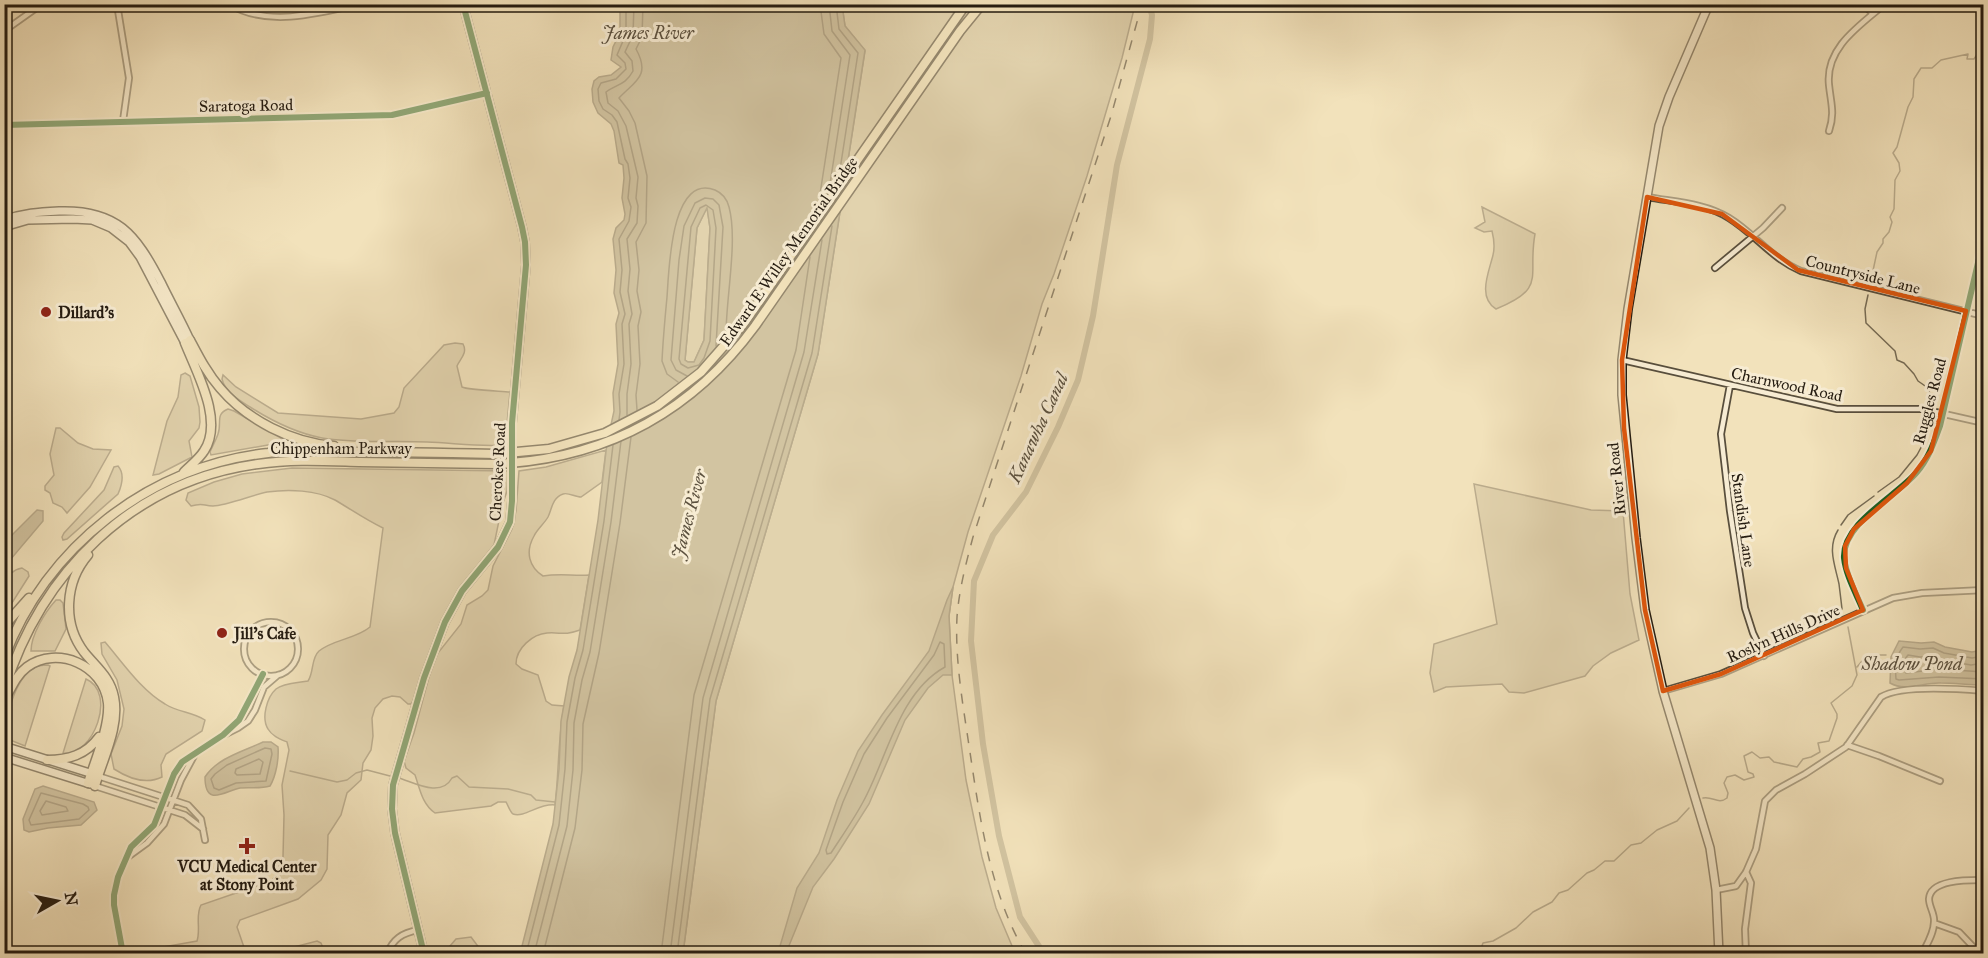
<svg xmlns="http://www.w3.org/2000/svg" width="1988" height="958" viewBox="0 0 1988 958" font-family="'IM FELL Great Primer',serif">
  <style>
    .green { fill: #cfc09e; stroke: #7a6e58; stroke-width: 1.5 }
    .water { fill: #ac9f81; stroke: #766b54; stroke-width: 1.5; fill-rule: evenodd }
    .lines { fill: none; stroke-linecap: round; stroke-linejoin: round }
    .shore { stroke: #685e49; stroke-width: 1.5 }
    .stream { stroke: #766b54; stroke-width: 1.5 }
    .canal { stroke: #ac9f81; stroke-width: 6 }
    .street-casing { stroke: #584e3c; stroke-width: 8 }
    .secondary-casing { stroke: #251c11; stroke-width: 10 }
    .highway-casing { stroke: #251c11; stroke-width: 11 }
    .street { stroke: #f7ecd3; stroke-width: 4.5 }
    .secondary { stroke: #f7ecd3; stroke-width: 7 }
    .highway { stroke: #f2e2bb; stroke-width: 8 }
    .rail { stroke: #251c11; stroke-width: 1.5; stroke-dasharray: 10 10; stroke-linecap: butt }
    .highway-bridge-casing { stroke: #251c11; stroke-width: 11; stroke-linecap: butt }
    .highway-bridge { stroke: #f2e2bb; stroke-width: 8 }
    .cycleway-casing { stroke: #f7ecd3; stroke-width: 10 }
    .cycleway { stroke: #1b5e20; stroke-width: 6 }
    .marked { fill: none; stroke: #de560c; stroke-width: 4.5; stroke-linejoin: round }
    .poi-dot { fill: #8f2418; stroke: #f7ecd3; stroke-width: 2 }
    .labels { text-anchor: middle; stroke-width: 6; stroke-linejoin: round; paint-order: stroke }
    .street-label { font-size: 16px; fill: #251c11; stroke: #f7ecd3 }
    .poi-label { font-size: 16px; font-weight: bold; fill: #251c11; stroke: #f7ecd3; text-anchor: start }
    .water-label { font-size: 18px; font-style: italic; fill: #5b503e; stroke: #f7ecd3 }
  </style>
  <rect width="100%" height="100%" fill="#f2e2bb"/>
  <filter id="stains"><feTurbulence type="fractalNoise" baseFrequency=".00333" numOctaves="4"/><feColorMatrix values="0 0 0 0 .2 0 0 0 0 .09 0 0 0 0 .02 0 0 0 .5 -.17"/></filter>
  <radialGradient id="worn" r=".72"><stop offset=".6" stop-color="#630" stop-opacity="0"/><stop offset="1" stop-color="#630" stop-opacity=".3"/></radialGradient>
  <path class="green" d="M842 5H1135L1122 58 1087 176 1054 274 1042 304 1021 376 968 532 953 587 949 616 952 675 966 780 982 857 996 908 1015 953 683 954 716 701 818 354 865 51 845 26Z
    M707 207 710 228 704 340 694 362H688L685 360 697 228Z
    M1482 207 1535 234C1527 277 1548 288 1496 309 1477 297 1489 272 1493 255 1495 247 1494 239 1492 231L1484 232 1475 228 1485 222Z
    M455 343 463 344C468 353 460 359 457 366L462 387C468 390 499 391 510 392L505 445C479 447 454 443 427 442 393 440 356 444 322 438 296 433 272 421 250 407 239 400 225 392 222 379L223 375 236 387 278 413 361 419 394 413 399 407 404 388 444 345Z
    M185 373 190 376 199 407 200 422 199 428 189 441 192 457 159 474 153 475 167 421 178 397 181 375Z
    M228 409 234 411 281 438V440L279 443 211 455 210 452C212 447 216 440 218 434 222 423 215 414 228 409Z
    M56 428H60L78 443 93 449 111 450 90 487 67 513 62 507 53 503 50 493 45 490V486L54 475 50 454Z
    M606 450 602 482 581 497C575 497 568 492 563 494 552 498 552 509 548 517 544 524 537 529 534 536 525 552 529 567 543 576 560 573 572 576 589 575L580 630C563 636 562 632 547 633 533 634 516 648 516 664L522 669 538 675 546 701 552 705 564 706C558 738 559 772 555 805 539 803 525 818 513 814 510 812 508 805 506 802H498L491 806 435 813C422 804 420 789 415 775L406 768 404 761 414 733 434 658 461 624 467 605 482 596 488 590 493 566 512 529 516 511 519 471 546 467Z
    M118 466C125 474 122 485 118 494L67 539 63 540 62 537 64 533 104 490 114 467Z
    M292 468 508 471 507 491 502 506 494 545 461 587 446 612 430 651 413 701 411 704H408L400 697 392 696 383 699 375 708 372 718 373 736 371 750 363 763 361 780 347 793 341 815 328 835 327 869 321 880 298 899 240 920 237 927 246 953H132L130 947 141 951 197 941C201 929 195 916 201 905L271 881 277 875 279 864 283 857 284 815 282 785 289 750 287 742C280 739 272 736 268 729 261 718 267 697 276 689 284 683 298 683 308 681 314 672 311 658 319 651 334 639 356 639 370 627L383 528C366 520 352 510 335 500 316 490 289 489 267 492 253 495 225 506 213 506 203 506 204 502 191 506L186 500 188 493 214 482 242 474Z
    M1474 484 1591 510 1623 511 1630 594 1639 640 1611 653 1593 666 1585 676 1524 693 1509 692 1502 684 1446 687 1434 692 1430 673 1434 644 1497 624Z
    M22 568 28 572 29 576 5 614C4 597 0 572 22 568Z
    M56 600H60L63 603 66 629 55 651H31C31 635 45 612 56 600Z
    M105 642C123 663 141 690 165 704 177 712 193 712 205 720L202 731 166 754 161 765 162 777C146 785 128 778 114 769L111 754 122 726 124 709 117 680 102 654 101 643Z
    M48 665 50 666 25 746 5 738C5 718 15 678 34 668 38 665 43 665 48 665Z
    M86 679C117 692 94 757 63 753Z
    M471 937 483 953H444L456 939Z
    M317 941 321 943 325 953H271Z"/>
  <path class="water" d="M620 5H842L845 26 865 50 818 354 716 701 683 953 520 954 553 824 559 769 561 721 569 677 577 650 598 520 607 443 614 411 613 393 618 364 616 324 619 313 614 293 616 270 613 239 616 228 624 220 625 214 622 198 624 178 623 165 619 163 614 131 611 124 598 113 593 102 592 89 594 81 599 77 611 75 621 67 611 60 613 47 620 33ZM707 208 710 228 704 340 694 362H688L685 360 697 228Z
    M37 510 43 511V521L5 566V542Z
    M953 587 949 616 952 675H943L928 688 905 720 869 804 834 859 813 887 786 953H778L797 888 819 853 837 800 858 751 882 715 929 651 947 600Z
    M1899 641 1921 643 1934 642 1945 647 1972 652 1983 650V685C1969 685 1955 683 1941 683 1924 682 1905 692 1890 683L1891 657Z
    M263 742H271L278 747C279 759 276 776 270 786 260 789 250 787 240 788 225 791 205 808 205 777 217 758 244 751 263 742Z
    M43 786 94 802 97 810 81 825 48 828 29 832 24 830 23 819 35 789Z"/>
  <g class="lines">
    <path class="shore" d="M829 4 832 31 850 55 829 190
      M836 4 839 29 858 53 839 176
      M706 205 713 210 716 228 710 341 704 358 699 365 688 368 681 364 679 359 691 227 700 208Z
      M818 207 841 58 824 34 820 4
      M687 376 676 370 671 360 679 260 684 226 695 203 705 198 713 199 719 205 723 227 716 346
      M678 382 667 374 662 361C663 339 665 318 667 297 669 273 670 173 715 190 722 193 727 199 729 207 738 240 726 298 726 334
      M637 410 636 395 640 364 638 326 641 312 637 291 639 270 636 242 646 223 647 176 635 123 629 111 619 98C635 81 651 76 636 49L642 37 643 4
      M627 415V394L631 364 629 324 632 314 628 291 630 269 627 239 637 223 638 206 636 198 638 177 626 126 618 111 608 103 606 92C616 84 625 86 633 71L632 61 625 52 633 35 634 4
      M619 420 620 412 619 394 624 364 622 324 625 314 620 292 622 270 619 239 629 221 631 207 628 198 630 178 628 164 625 159 617 122 612 115 603 109 599 101 598 89 601 83 616 79 626 69 625 63 617 55 626 34V4
      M940 642 944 644 945 667C898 693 887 759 863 802 854 819 842 836 831 853L827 854 826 850 843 802 864 754 887 718 934 655Z
      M1984 656 1972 658 1944 653 1933 648 1920 649 1903 647C1896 655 1895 668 1896 679L1899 680 1939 677 1984 679
      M1984 663 1971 665 1942 660 1932 656 1920 657 1908 655 1905 659 1904 670 1906 673 1939 669 1984 672
      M265 748 271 749 272 754 266 781 236 783 219 790 214 788 211 779 215 774 227 765Z
      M259 759 263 762 260 774 237 775 235 773 236 769Z
      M41 793 83 804 88 807 89 810 79 819 31 825 29 820Z
      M46 801 66 807 68 811 42 815 40 811Z
      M526 954 559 825 565 769 567 722 575 678 583 650 604 521 613 445
      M534 954 567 826 573 770 574 723 582 680 590 652 611 522 621 441
      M543 954 575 828 582 770 583 724 599 653 620 523 631 437
      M661 954 694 695 796 350 810 257
      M670 954 703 698 804 352 822 240
      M677 954 710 699 812 353 832 226"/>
    <path class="stream" d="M1871 280 1877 252 1883 243V239L1889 232 1892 222 1890 217 1894 209 1895 180 1900 171 1899 163 1893 153 1897 147 1908 107 1913 97 1914 79 1921 68H1932L1941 60 1968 54 1967 59H1974L1984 44
      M1868 295 1865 309 1866 323 1895 351 1897 360 1904 363 1914 374 1918 381 1928 388 1932 400 1930 405
      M1878 492 1899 477 1917 455 1924 442V425L1928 413
      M1841 525 1848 515 1874 496
      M1838 530C1827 548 1835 565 1839 584 1840 592 1841 600 1842 609
      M1878 655H1886
      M1857 667 1862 661 1873 656
      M290 771 337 782 347 780 356 773 367 770 390 776
      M399 778C415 783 441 798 452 778L457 776 469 787 508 789 531 795 536 800 555 802
      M1703 798C1713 796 1718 805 1727 798L1728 793 1724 783 1727 777 1735 775 1744 780 1754 777 1753 774 1748 772 1744 756 1752 752 1760 758 1769 757 1774 762 1797 767 1803 759 1811 757 1820 752 1818 743 1829 741 1837 718V714L1831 703 1852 686 1857 675 1848 627
      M1479 954 1483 943 1493 941 1516 928 1533 912 1552 902 1559 893 1568 890 1587 873 1594 870 1605 861H1614L1631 845 1641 843 1657 830 1677 821 1689 808"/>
    <path class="canal" d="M1044 954 1020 917 999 836 983 744 971 641 974 581 993 535 1026 492 1058 427 1078 380 1093 316 1117 165 1150 39 1152 15 1149 4"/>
    <defs>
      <path id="street" d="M117 4 129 78 123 121
        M229 4C269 28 317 13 360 4
        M1863 4 1873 14
        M4 31 42 4
        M4 125 392 115 487 93
        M1829 131C1835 113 1831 104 1829 85 1825 48 1859 26 1885 4
        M1647 197C1674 202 1705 203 1729 218 1755 234 1772 259 1801 271L1984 316
        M1715 268 1763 228 1782 208
        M1622 360 1837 409H1922L1984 423
        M1730 385 1721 434 1730 511 1745 608 1753 633 1764 656
        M1863 610C1856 593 1846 576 1844 558 1842 523 1897 496 1917 472 1929 458 1934 442 1940 426L1984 237
        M244 649a27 27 0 1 1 54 0a27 27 0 1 1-54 0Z
        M1663 691 1721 674 1893 598 1922 593 1984 590
        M226 734 238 728 248 721 255 710 264 687 278 675
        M1847 745 1879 756 1940 781
        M98 776 188 805 201 819 205 840
        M95 786 185 815 203 829
        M125 859 147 843 164 824 181 780 195 754
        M1716 890 1736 886 1746 872 1756 849 1765 801 1776 790 1805 774 1846 747 1881 697C1900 685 1960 689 1984 691
        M1934 923 1959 932 1980 954
        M123 954 114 905V895L118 877 131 847 154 825 174 774 182 762 223 735 239 720 263 674
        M387 954C393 939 402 933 418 930
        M1746 954 1745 929 1751 883 1746 872
        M1922 954C1927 944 1934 933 1934 922 1935 914 1929 907 1929 899 1930 879 1969 880 1984 880"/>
      <path id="secondary" d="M1709 4 1669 97 1659 126 1628 309 1622 360V395L1636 538 1645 610 1663 691 1710 848 1716 890 1719 954
        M4 220C23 213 39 212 59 211 117 209 136 234 161 282 170 301 181 320 190 340
        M4 227 28 220 73 219 92 220 111 228 129 242 140 257 185 343
        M4 746 96 775
        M4 757 90 784
        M424 954 395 833 392 809 393 785 424 678 445 622 462 591 498 547 510 522 512 501V423L526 265 525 242 522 227 463 4"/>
      <path id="highway" d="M190 340C199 357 207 373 220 388 247 420 292 443 334 446
        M184 472C191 465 199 459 204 451 224 421 197 373 185 343
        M88 555C65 582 62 623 84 652 96 667 110 677 114 697 120 726 103 758 95 786
        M4 626 29 598
        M4 658C46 547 149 466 268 453 298 449 328 451 359 452 404 452 450 453 496 454
        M4 691C41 572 132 481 258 464 292 459 325 461 359 462 405 463 450 463 496 464
        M4 701C11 689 15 676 27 667 57 645 104 665 108 703 110 726 95 761 88 783
        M47 760C68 760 86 755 99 737"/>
    </defs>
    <use href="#street" class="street-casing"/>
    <use href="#secondary" class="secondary-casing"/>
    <use href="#highway" class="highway-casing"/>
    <use href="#street" class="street"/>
    <use href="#secondary" class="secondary"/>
    <use href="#highway" class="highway"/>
    <path class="rail" d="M1026 954C988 890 979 811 968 739 962 699 955 658 957 617 959 590 966 563 973 537L1111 116 1142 4"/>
    <defs>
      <path id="highway-bridge" d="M496 454 549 449 605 433 657 406 701 372 744 323 966 4
        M496 464C604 459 691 413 755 326L960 31 982 4"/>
    </defs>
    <use href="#highway-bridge" class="highway-bridge-casing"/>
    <use href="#highway-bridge" class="highway-bridge"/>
    <defs>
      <path id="cycleway" d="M4 125 392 115 487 93
        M1863 610C1856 593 1846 576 1844 558 1842 523 1897 496 1917 472 1929 458 1934 442 1940 426L1984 237
        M123 954 114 905V895L118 877 131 847 154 825 174 774 182 762 223 735 239 720 263 674
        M424 954 395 833 392 809 393 785 424 678 445 622 462 591 498 547 510 522 512 501V423L526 265 525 242 522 227 463 4"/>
    </defs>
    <use href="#cycleway" class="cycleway-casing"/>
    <use href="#cycleway" class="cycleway"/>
  </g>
  <path d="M0 0H1988V958H0ZM1647 197 1722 214 1798 270 1966 311 1931 451 1907 483 1854 529 1845 546 1846 568 1863 610 1721 674 1663 691 1645 610 1624 428 1622 360Z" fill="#f2e2bb" fill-opacity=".55" fill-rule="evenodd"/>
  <path class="marked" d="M1647 197 1722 214 1798 270 1966 311 1931 451 1907 483 1854 529 1845 546 1846 568 1863 610 1721 674 1663 691 1645 610 1624 428 1622 360Z"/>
  <g class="poi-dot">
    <circle cx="46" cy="312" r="6"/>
    <circle cx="222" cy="633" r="6"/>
    <path d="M244 837h6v6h6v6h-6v6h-6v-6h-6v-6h6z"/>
  </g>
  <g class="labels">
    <g class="street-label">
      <text transform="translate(246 105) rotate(-1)" y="6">Saratoga Road</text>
      <text transform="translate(788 251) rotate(-55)" y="6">Edward E Willey Memorial Bridge</text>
      <text transform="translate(1863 274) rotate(14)" y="6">Countryside Lane</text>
      <text transform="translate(1787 384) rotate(12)" y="6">Charnwood Road</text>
      <text transform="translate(1929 401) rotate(-75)" y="6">Ruggles Road</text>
      <text x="341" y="454">Chippenham Parkway</text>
      <text transform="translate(497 472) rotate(-87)" y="6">Cherokee Road</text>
      <text transform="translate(1616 479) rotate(-96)" y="6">River Road</text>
      <text transform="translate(1744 520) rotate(82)" y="6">Standish Lane</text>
      <text transform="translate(1783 633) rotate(-24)" y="6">Roslyn Hills Drive</text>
    </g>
    <g class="poi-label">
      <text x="58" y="318">Dillard's</text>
      <text x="234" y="639">Jill's Cafe</text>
      <text x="247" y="872" text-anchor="middle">VCU Medical Center<tspan x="247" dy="18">at Stony Point</tspan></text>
    </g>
    <g class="water-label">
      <text x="648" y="39">James River</text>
      <text transform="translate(1038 428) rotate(-65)" y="6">Kanawha Canal</text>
      <text transform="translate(689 514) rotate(-75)" y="6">James River</text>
      <text x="1912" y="670">Shadow Pond</text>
    </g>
  </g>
  <rect width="1988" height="958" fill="none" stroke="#f2e2bb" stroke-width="24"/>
  <rect x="6" y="6" width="1976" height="946" fill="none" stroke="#251c11" stroke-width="3"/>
  <rect x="12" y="12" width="1964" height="934" fill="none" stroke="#251c11" stroke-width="1.5"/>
  <g transform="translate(57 901) rotate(81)" stroke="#f7ecd3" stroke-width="4.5" paint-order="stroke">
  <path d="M0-4.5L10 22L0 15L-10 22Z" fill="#251c11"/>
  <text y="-9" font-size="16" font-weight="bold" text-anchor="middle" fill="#251c11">N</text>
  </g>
  <rect width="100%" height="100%" filter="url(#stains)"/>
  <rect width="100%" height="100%" fill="url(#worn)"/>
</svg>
